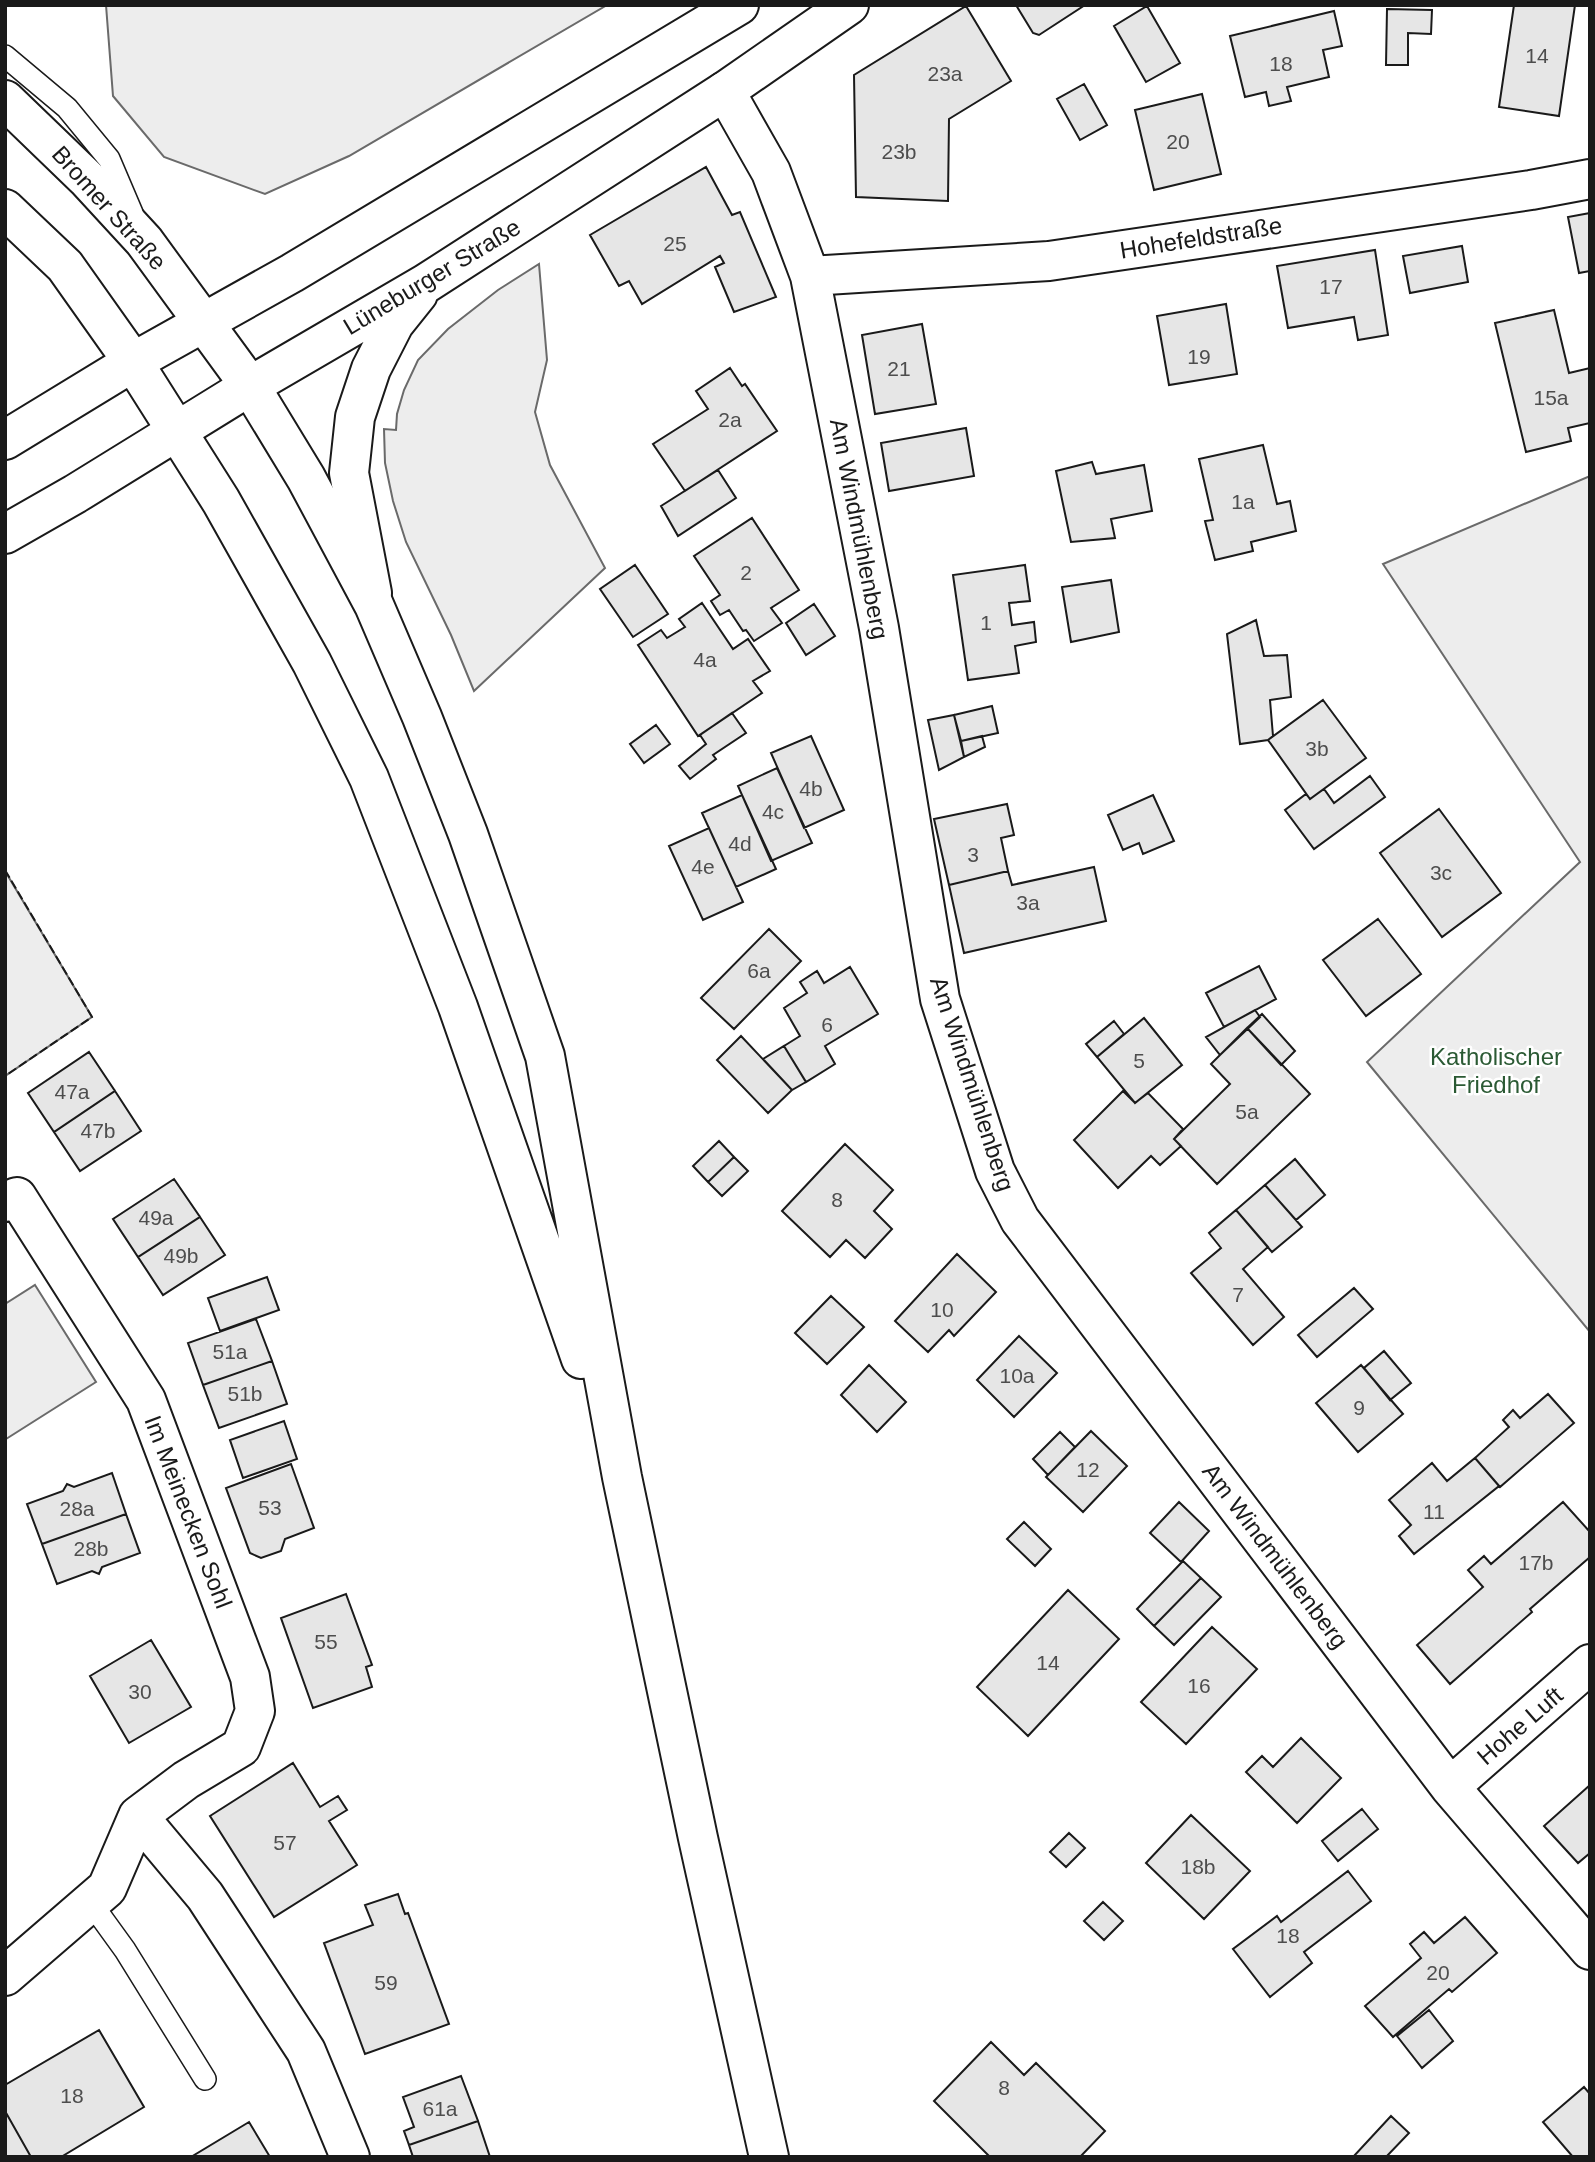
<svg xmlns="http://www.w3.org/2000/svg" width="1595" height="2162" viewBox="0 0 1595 2162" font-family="Helvetica,sans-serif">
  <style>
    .built { fill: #ededed; stroke: #6a6a6a; stroke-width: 2 }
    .building { fill: #e6e6e6; stroke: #1a1a1a; stroke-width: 2 }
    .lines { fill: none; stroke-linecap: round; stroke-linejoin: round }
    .service-casing { stroke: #1a1a1a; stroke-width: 24 }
    .minor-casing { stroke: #1a1a1a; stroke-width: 42 }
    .tertiary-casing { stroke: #1a1a1a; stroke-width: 42 }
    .primary-casing { stroke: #1a1a1a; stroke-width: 42 }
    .service { stroke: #fff; stroke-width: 21 }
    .minor { stroke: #fff; stroke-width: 38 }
    .tertiary { stroke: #fff; stroke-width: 38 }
    .primary { stroke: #fff; stroke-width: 38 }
    .fence { stroke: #1a1a1a; stroke-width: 2; stroke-dasharray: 9 3.5; stroke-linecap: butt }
    .labels { text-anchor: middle; stroke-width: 5; stroke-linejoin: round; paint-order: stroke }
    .number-label { font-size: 21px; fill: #4d4d4d }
    .street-label { font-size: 24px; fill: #1a1a1a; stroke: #fff }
    .park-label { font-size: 24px; fill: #2b5a34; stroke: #fff }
  </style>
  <rect width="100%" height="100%" fill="#fff"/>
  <path class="built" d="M106 5H607L349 156 265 194 164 157 113 96Z
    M539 264 547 360 535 412 550 465 605 568 474 691 451 635 406 542 393 501 385 463 384 429 396 430 397 414 404 390 418 360 448 329 498 290Z
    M1590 476V1332L1367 1062 1580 862 1383 564Z
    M5 871 92 1017 5 1076Z
    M35 1285 96 1382 6 1439 5 1304Z"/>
  <path class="building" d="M1016 5H1085L1039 35 1033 33Z
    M1514 5H1575L1559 116 1499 107Z
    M966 6 1011 81 949 119 948 201 856 197 854 75Z
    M1147 6 1180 63 1146 82 1114 26Z
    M1387 9 1432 10 1431 34 1408 33V65H1386Z
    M1334 11 1342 46 1323 50 1329 77 1287 87 1291 101 1269 106 1266 92 1245 97 1230 36Z
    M1084 84 1107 125 1080 140 1057 99Z
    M1202 94 1221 174 1154 190 1135 110Z
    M706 167 732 215 740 212 776 297 734 312 715 267 724 263 720 256 642 304 629 281 619 286 590 235Z
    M1590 213V271L1579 273 1568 217Z
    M1462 246 1468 282 1410 293 1403 256Z
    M1375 250 1388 335 1358 340 1354 317 1288 328 1277 266Z
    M1226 304 1237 374 1169 385 1157 316Z
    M1554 310 1569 373 1590 368V423L1568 428 1571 441 1526 452 1495 323Z
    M922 324 936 404 875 414 862 335Z
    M730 368 742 386 745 384 777 431 685 491 653 444 708 409 696 391Z
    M966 428 974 476 889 491 881 443Z
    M1263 445 1277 504 1290 501 1296 531 1251 542 1253 551 1215 560 1205 521 1213 520 1199 459Z
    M1092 462 1096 474 1144 465 1152 511 1111 519 1115 538 1071 542 1056 471Z
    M718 470 736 498 678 536 661 506Z
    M752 518 799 590 771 608 782 623 754 641 746 630 743 631 729 610 720 615 711 601 720 595 694 556Z
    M635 565 668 614 633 637 600 589Z
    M1025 565 1030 601 1009 603 1012 625 1034 622 1036 642 1015 646 1019 673 968 680 953 575Z
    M1111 580 1119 632 1071 642 1062 587Z
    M702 603 733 649 748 639 770 671 753 681 762 693 698 736 638 645 661 630 667 638 685 627 679 619Z
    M814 604 835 636 806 655 786 623Z
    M1256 620 1264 656 1287 655 1291 697 1270 700 1273 736 1268 740 1240 744 1227 634Z
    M1323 700 1366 758 1310 799 1268 740Z
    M992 706 998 733 961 741 954 715Z
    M732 713 746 733 713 755 716 759 690 779 679 766 706 744 700 735Z
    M954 715 964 757 939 770 928 720Z
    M656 725 670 744 644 763 630 744Z
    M811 736 844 810 804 828 771 753Z
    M982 736 985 747 964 757 961 741Z
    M777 768 812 843 771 861 738 786Z
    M1370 776 1385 797 1314 849 1285 810 1306 794 1310 799 1324 789 1334 803Z
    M742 795 776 869 736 887 702 813Z
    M1153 795 1174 841 1143 854 1139 843 1123 850 1108 815Z
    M1007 804 1014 835 1001 838 1008 871 949 885 934 819Z
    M1439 809 1501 893 1442 937 1380 853Z
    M709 828 743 902 703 920 669 846Z
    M1094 867 1106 921 964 953 949 885 1008 871 1012 885Z
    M1378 919 1421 974 1366 1016 1323 960Z
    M769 929 801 961 734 1029 701 998Z
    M1259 966 1276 999 1224 1027 1206 993Z
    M850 967 878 1014 825 1046 835 1064 806 1082 784 1046 800 1036 784 1008 807 993 800 982 817 971 824 983Z
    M1255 1010 1260 1017 1220 1055 1206 1037Z
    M1262 1014 1295 1051 1281 1065 1247 1028Z
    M1144 1018 1182 1065 1135 1103 1097 1057Z
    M1114 1021 1124 1034 1097 1057 1086 1044Z
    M1247 1028 1310 1094 1217 1184 1174 1139 1230 1084 1211 1064Z
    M741 1036 792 1090 768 1113 717 1060Z
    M784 1046 806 1082 792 1090 763 1059Z
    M89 1052 115 1091 54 1132 28 1093Z
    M115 1091 141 1131 80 1171 54 1132Z
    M1123 1091 1135 1103 1148 1093 1183 1129 1174 1139 1181 1146 1160 1165 1151 1156 1118 1188 1074 1140Z
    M719 1141 734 1157 708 1182 693 1166Z
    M845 1144 893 1190 874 1211 892 1229 865 1258 846 1240 830 1257 782 1211Z
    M734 1157 748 1171 722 1196 708 1182Z
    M1295 1159 1325 1195 1296 1220 1265 1185Z
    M174 1179 200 1217 138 1257 113 1219Z
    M1265 1185 1302 1227 1272 1252 1236 1210Z
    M1236 1210 1268 1247 1243 1269 1284 1317 1253 1345 1191 1273 1221 1248 1209 1233Z
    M200 1217 225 1255 163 1295 138 1257Z
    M957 1254 996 1292 954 1336 949 1330 928 1352 895 1321Z
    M267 1277 279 1310 220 1331 208 1298Z
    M1354 1288 1373 1309 1317 1357 1298 1335Z
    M831 1296 864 1327 827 1364 795 1333Z
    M256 1319 272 1361 203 1385 188 1343Z
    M1019 1336 1057 1373 1014 1417 977 1380Z
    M1384 1351 1411 1383 1390 1400 1364 1368Z
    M272 1361 287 1404 219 1428 203 1385Z
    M869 1365 906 1402 877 1432 841 1395Z
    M1361 1365 1403 1414 1358 1452 1316 1403Z
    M1548 1394 1574 1423 1500 1487 1475 1458 1509 1427 1503 1420 1513 1410 1520 1418Z
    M284 1421 297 1459 243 1478 230 1440Z
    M1091 1431 1127 1466 1083 1512 1046 1477Z
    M1060 1432 1075 1447 1048 1475 1033 1459Z
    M1475 1458 1499 1486 1414 1554 1399 1536 1411 1525 1389 1500 1432 1463 1447 1481Z
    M291 1464 314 1528 285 1539 281 1551 261 1558 250 1553 226 1488Z
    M112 1473 126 1514 42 1544 27 1504 63 1491 67 1484 74 1487Z
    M1179 1502 1209 1531 1181 1562 1150 1533Z
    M1563 1502 1590 1532V1557L1530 1609 1532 1612 1450 1684 1417 1645 1483 1587 1468 1570 1484 1556 1491 1564Z
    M126 1514 140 1553 102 1567 99 1574 92 1571 57 1584 42 1544Z
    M1024 1522 1051 1549 1035 1566 1007 1539Z
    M1183 1561 1201 1578 1154 1626 1137 1609Z
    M1201 1578 1221 1597 1174 1645 1154 1626Z
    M1068 1590 1119 1639 1028 1736 977 1687Z
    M346 1594 372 1665 366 1667 372 1687 313 1708 281 1618Z
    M1212 1627 1257 1669 1186 1744 1141 1702Z
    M151 1640 191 1707 129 1743 90 1676Z
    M1301 1738 1341 1778 1297 1823 1246 1772 1262 1756 1273 1767Z
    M293 1763 320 1807 338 1796 347 1810 329 1821 357 1865 274 1917 210 1816Z
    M1590 1785V1853L1578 1863 1544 1826Z
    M1362 1809 1378 1829 1338 1861 1322 1841Z
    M1191 1815 1250 1871 1204 1919 1146 1863Z
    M1069 1833 1085 1848 1066 1867 1050 1852Z
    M1348 1871 1371 1901 1304 1952 1312 1963 1270 1997 1233 1949 1277 1916 1281 1922Z
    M398 1894 405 1914 408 1913 449 2024 365 2054 324 1943 373 1925 365 1905Z
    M1103 1902 1123 1921 1104 1940 1084 1921Z
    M1465 1917 1497 1953 1452 1992 1449 1989 1393 2037 1365 2006 1421 1958 1410 1944 1424 1932 1434 1943Z
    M1429 2010 1453 2041 1422 2068 1397 2036Z
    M99 2030 144 2107 61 2157H31L5 2111V2085Z
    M991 2042 1024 2075 1036 2063 1105 2131 1080 2157H990L934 2101Z
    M461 2076 478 2121 409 2145 404 2131 414 2127 403 2097Z
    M1584 2087 1590 2094V2157H1573L1543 2122Z
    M5 2111 31 2157H5Z
    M1391 2116 1409 2133 1386 2157H1353Z
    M478 2121 490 2157H413L409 2145Z
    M249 2122 270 2157H191Z"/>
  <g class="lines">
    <defs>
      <path id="service" d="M5 56 67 108 109 159 132 213
        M91 1903 125 1950 205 2079"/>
      <path id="minor" d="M725 91 771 172 810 276 879 628 940 999 995 1171 1020 1220 1450 1787 1590 1950
        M810 276 1049 261 1531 190 1590 179
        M5 1202 17 1197 146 1400 250 1677 255 1711 241 1747 186 1780 138 1816 205 1896 306 2051 350 2157
        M1450 1787 1590 1664
        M5 1976 107 1888 138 1816"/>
      <path id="tertiary" d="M5 440 133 362 292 273 739 5
        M5 534 75 494 250 386 425 284 725 91 849 5
        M372 593 349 473 355 417 371 369 394 324 418 294"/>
      <path id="primary" d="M5 100 86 178 144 241 250 386 306 478 374 605 422 717 468 834 545 1056 622 1477 698 1838 769 2157
        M5 209 65 266 133 362 221 501 312 663 369 778 458 1007 581 1359"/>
    </defs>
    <use href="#service" class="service-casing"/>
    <use href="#minor" class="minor-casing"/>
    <use href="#tertiary" class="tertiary-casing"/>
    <use href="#primary" class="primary-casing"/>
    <use href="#service" class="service"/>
    <use href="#minor" class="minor"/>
    <use href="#tertiary" class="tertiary"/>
    <use href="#primary" class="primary"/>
    <path class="fence" d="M5 870 92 1017 5 1076"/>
  </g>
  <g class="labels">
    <g class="number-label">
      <text x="1537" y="63">14</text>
      <text x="1281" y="71">18</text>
      <text x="945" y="81">23a</text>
      <text x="1178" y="149">20</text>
      <text x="899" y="159">23b</text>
      <text x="675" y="251">25</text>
      <text x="1331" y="294">17</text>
      <text x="1199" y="364">19</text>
      <text x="899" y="376">21</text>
      <text x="1551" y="405">15a</text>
      <text x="730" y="427">2a</text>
      <text x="1243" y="509">1a</text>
      <text x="746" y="580">2</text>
      <text x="986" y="630">1</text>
      <text x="705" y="667">4a</text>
      <text x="1317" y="756">3b</text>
      <text x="811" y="796">4b</text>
      <text x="773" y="819">4c</text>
      <text x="740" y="851">4d</text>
      <text x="973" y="862">3</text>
      <text x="703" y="874">4e</text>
      <text x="1441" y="880">3c</text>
      <text x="1028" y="910">3a</text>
      <text x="759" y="978">6a</text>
      <text x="827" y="1032">6</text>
      <text x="1139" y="1068">5</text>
      <text x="72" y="1099">47a</text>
      <text x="1247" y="1119">5a</text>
      <text x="98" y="1138">47b</text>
      <text x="837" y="1207">8</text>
      <text x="156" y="1225">49a</text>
      <text x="181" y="1263">49b</text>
      <text x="1238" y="1302">7</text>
      <text x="942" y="1317">10</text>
      <text x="230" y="1359">51a</text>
      <text x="1017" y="1383">10a</text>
      <text x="245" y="1401">51b</text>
      <text x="1359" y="1415">9</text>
      <text x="1088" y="1477">12</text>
      <text x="270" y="1515">53</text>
      <text x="77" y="1516">28a</text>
      <text x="1434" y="1519">11</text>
      <text x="91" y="1556">28b</text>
      <text x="1536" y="1570">17b</text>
      <text x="326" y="1649">55</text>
      <text x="1048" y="1670">14</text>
      <text x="1199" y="1693">16</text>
      <text x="140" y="1699">30</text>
      <text x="285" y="1850">57</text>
      <text x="1198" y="1874">18b</text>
      <text x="1288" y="1943">18</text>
      <text x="1438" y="1980">20</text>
      <text x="386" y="1990">59</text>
      <text x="1004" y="2095">8</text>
      <text x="72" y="2103">18</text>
      <text x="440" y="2116">61a</text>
    </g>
    <g class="street-label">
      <text transform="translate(109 208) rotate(48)" y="8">Bromer Straße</text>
      <text transform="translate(1201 238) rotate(-9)" y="8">Hohefeldstraße</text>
      <text transform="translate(432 277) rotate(-31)" y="8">Lüneburger Straße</text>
      <text transform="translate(859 529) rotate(79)" y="8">Am Windmühlenberg</text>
      <text transform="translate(972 1084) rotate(72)" y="8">Am Windmühlenberg</text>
      <text transform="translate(188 1512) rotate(69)" y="8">Im Meinecken Sohl</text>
      <text transform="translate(1275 1556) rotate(53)" y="8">Am Windmühlenberg</text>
      <text transform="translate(1520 1726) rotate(-41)" y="8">Hohe Luft</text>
    </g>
    <g class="park-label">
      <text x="1496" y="1065">Katholischer<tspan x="1496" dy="28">Friedhof</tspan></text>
    </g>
  </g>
  <rect width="1595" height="2162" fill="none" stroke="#1a1a1a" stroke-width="14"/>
</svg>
